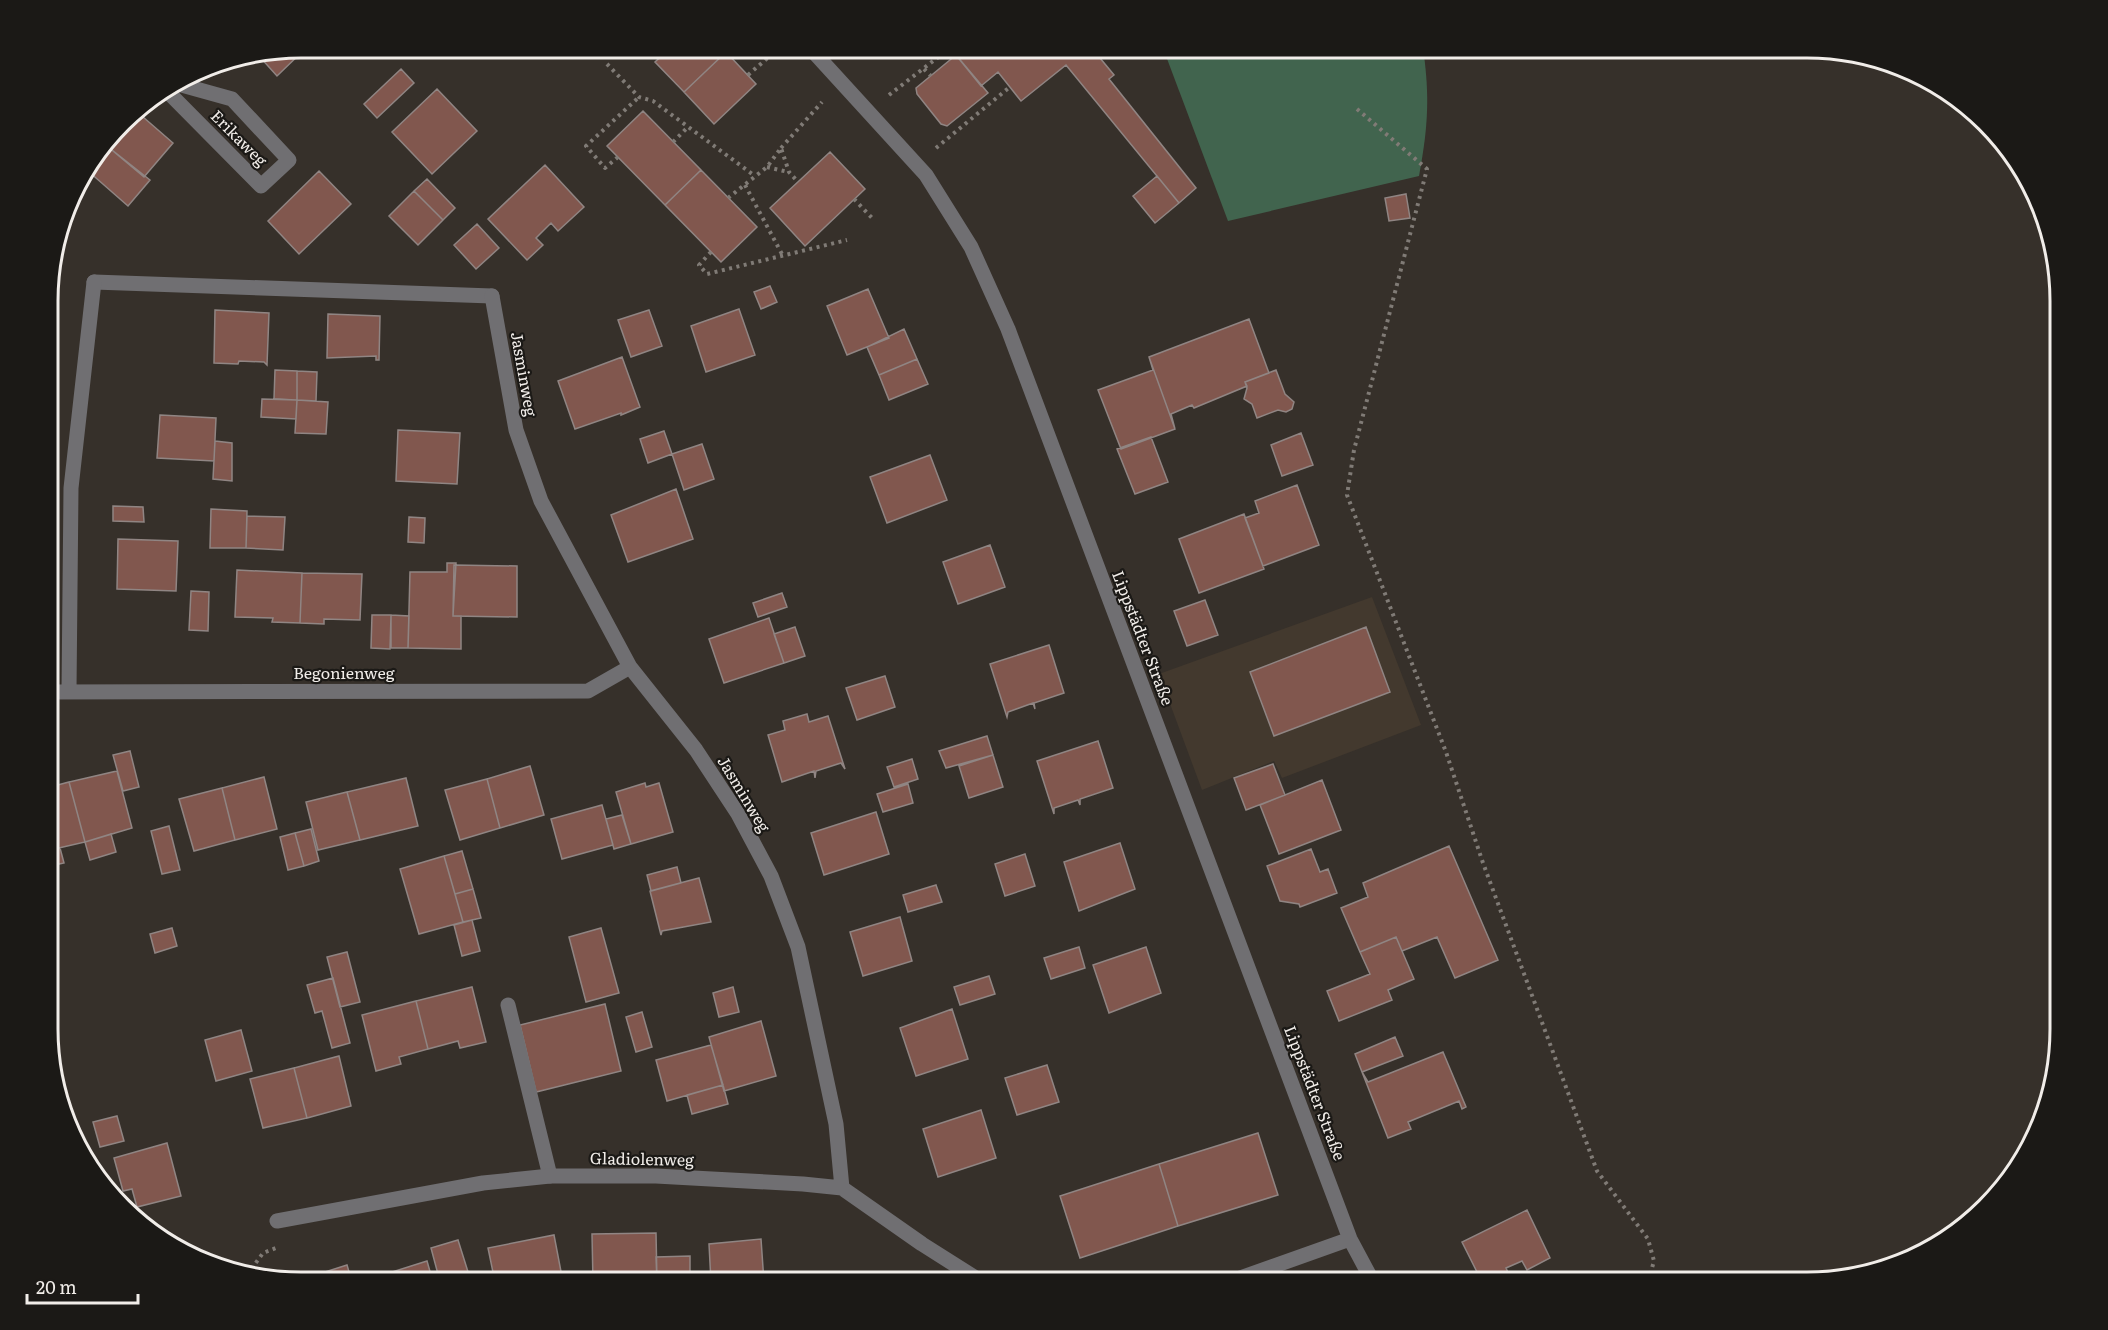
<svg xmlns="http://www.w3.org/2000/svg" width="2108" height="1330" viewBox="0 0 2108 1330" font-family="Literata,serif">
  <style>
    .built { fill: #43392e }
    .green { fill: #41644e }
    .building { fill: #81574e; stroke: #908583; stroke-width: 1.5 }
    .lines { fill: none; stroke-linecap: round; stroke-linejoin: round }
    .path { stroke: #807b76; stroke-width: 4; stroke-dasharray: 3 4.5; stroke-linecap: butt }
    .lane { stroke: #706f72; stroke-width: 15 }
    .street { stroke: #706f72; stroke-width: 15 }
    .labels { text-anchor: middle; stroke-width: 4.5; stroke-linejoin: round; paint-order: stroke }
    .street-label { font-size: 16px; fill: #f1ede9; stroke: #1b1916 }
    .rim { fill: none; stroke: #f1ede9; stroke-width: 3 }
  </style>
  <rect width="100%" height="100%" fill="#36302a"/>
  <path class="built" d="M1372 597 1421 725 1282 778 1274 761 1202 790 1159 674Z"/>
  <path class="green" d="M1163 48H1423C1430 97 1428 127 1419 176L1228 221Z"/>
  <path class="building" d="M306 48 277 76 259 56 301 48Z
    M670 48H722L726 52 684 92 655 62Z
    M965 48H1112L1100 58 1114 75 1109 79 1196 188 1179 203 1066 65 1021 101 998 72 981 86 956 55Z
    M726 52 756 84 714 124 684 92Z
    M956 55 988 93 947 126 941 124 917 94 916 88Z
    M401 69 414 83 377 118 364 104Z
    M437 89 477 131 432 174 392 132Z
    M135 110 173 143 144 177 107 146Z
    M643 111 701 170 665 205 607 146Z
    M107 146 150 180 128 206 88 171Z
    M830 152 865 189 805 246 770 208Z
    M545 165 584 207 558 231 551 223 536 238 543 245 527 260 488 219Z
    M701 170 757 227 721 262 665 205Z
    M319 171 351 204 299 254 268 221Z
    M1157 176 1179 203 1155 223 1133 196Z
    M427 179 455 208 443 220 414 191Z
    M414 191 443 220 418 245 389 216Z
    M1406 194 1410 218 1389 221 1385 198Z
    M477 224 499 248 476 269 454 245Z
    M770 286 777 302 761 309 754 292Z
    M868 289 889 338 847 355 827 306Z
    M739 309 755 355 706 372 691 326Z
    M215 310 269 313 267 365 264 362 239 361 238 364 214 363Z
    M649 310 662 346 631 357 618 320Z
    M328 314 380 316 379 360H376V356L327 358Z
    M1249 319 1269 373 1245 382 1247 386 1194 408 1192 405 1171 414 1175 429 1149 357Z
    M904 329 917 359 879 375 867 347Z
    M622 357 640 407 621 415V413L575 429 558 381Z
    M1149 357 1175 429 1121 449 1098 390 1153 370Z
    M917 359 928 384 889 400 879 375Z
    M275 370 297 371V400L274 399Z
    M1276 370 1285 394 1294 402 1292 409 1286 412 1278 410 1257 418 1252 404 1244 399 1247 388 1245 382Z
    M297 371 317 372 316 401 297 400Z
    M262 399 297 400 296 419 261 417Z
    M297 400 328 402 326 434 295 433Z
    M160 415 216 418 214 461 157 458Z
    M398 430 460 433 457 484 396 481Z
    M664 431 672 454 648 463 640 439Z
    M1301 433 1313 465 1282 476 1271 445Z
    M1151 437 1168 482 1135 494 1117 449Z
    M215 441 232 443V481L213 479Z
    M702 444 714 479 684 490 672 454Z
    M930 455 947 500 887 523 870 477Z
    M1297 485 1319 545 1263 566 1245 518 1259 513 1255 501Z
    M676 489 693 539 628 562 611 515Z
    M113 506 143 507 144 522 113 521Z
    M211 509 247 511 246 548H210Z
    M1244 514 1264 569 1199 593 1179 539Z
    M247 516 285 517 283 550 246 548Z
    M409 517 425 518 424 543 408 542Z
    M118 539 178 541 176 591 117 589Z
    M990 545 1005 587 958 604 943 562Z
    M447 563H456L453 616H461V649L408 648 410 572H447Z
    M454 565 517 566V617L453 616Z
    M237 570 302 573 300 623 272 622 273 618 235 617Z
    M302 573 362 574 360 620 324 619V624L300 623Z
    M191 591 209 592 208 631 189 630Z
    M782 593 787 607 758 617 753 603Z
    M1205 600 1218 635 1187 646 1174 611Z
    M372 615H391L390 649 371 648Z
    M391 615 409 616 408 648H391Z
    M769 618 784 663 724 683 709 639Z
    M795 627 805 656 784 663 774 634Z
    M1366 627 1390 692 1274 736 1250 672Z
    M1049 645 1064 693 1034 703 1035 709 1033 703 1008 712 1007 717 990 664Z
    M885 676 895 707 857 720 846 688Z
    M807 714 809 722 828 716 845 769 841 763 816 771 815 778 814 771 782 782 768 735 785 730 783 721Z
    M987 736 993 755 946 768 939 751Z
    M1098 741 1113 788 1080 799V805L1078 800 1054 808V814L1037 761Z
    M130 751 139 787 123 791 113 755Z
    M993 755 1003 787 969 798 959 766Z
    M912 759 918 779 894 787 887 767Z
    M1273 764 1285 795 1246 810 1234 778Z
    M530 766 544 815 500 828 487 779Z
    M117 771 132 828 85 842 69 782Z
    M264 777 277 829 235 840 222 788Z
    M406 778 418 826 360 840 347 792Z
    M487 779 500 828 460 840 445 790Z
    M1322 780 1341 830 1279 854 1260 805Z
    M69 782 85 842 50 850V787Z
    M645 783 646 787 659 783 673 832 631 844 616 792Z
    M908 784 913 803 883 812 877 794Z
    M222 788 235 840 194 851 179 799Z
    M347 792 360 840 318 850 306 802Z
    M602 805 613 845 562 859 551 819Z
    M876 812 889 854 824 875 811 833Z
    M622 815 631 844 614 849 606 819Z
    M169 826 180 870 162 874 151 831Z
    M311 829 319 861 304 866 295 833Z
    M295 833 304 866 288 870 280 837Z
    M111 834 116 852 90 860 85 842Z
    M1120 843 1135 889 1079 911 1064 862Z
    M1449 846 1498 960 1455 978 1437 937 1402 951 1396 937 1360 952 1341 908 1368 897 1363 883Z
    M60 848 64 863 50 866V850Z
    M1311 849 1320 872 1328 869 1337 893 1300 907 1299 904 1280 901 1267 866Z
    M462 851 473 889 455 894 444 856Z
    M1025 854 1035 886 1005 896 995 864Z
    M444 856 463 922 419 934 400 869Z
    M677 867 681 883 651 891 647 875Z
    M699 878 711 922 662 931 661 935 650 891Z
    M936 885 942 902 908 912 903 895Z
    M473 889 481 918 463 922 455 894Z
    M900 917 912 961 863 976 850 932Z
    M472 920 480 951 462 956 454 925Z
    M172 928 177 946 155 953 150 934Z
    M601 928 619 993 586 1002 569 937Z
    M1396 937 1414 979 1388 990 1392 1000 1339 1021 1327 991 1370 974 1360 952Z
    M1079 947 1085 968 1051 979 1044 958Z
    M1146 947 1161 993 1109 1013 1093 965Z
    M347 952 360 1002 340 1007 327 957Z
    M989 976 995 994 960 1005 954 987Z
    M333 978 350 1043 332 1048 322 1011 315 1013 307 985Z
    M472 987 486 1042 460 1048 458 1041 428 1049 416 1001Z
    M733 987 739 1012 719 1017 713 993Z
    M416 1001 428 1049 399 1057 401 1064 376 1071 362 1015Z
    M605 1004 621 1071 536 1092 520 1025Z
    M952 1009 968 1059 916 1076 900 1028Z
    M642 1012 652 1047 636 1052 626 1017Z
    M761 1021 776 1076 724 1091 709 1037Z
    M241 1030 252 1071 216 1081 205 1040Z
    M1395 1037 1403 1056 1362 1072 1355 1054Z
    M711 1045 723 1085 667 1101 656 1060Z
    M1443 1052 1466 1107 1462 1109 1459 1101 1408 1122 1411 1129 1388 1138 1362 1072 1368 1082Z
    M339 1056 351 1106 307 1118 294 1068Z
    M1047 1065 1059 1102 1017 1115 1005 1078Z
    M294 1068 307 1118 263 1128 250 1079Z
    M723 1085 728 1104 692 1114 687 1095Z
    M981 1110 996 1158 938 1177 923 1129Z
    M117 1116 124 1141 100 1147 93 1122Z
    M1258 1133 1278 1195 1178 1226 1159 1164Z
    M167 1143 181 1196 137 1207 132 1189 123 1191 114 1158Z
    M1159 1164 1178 1226 1080 1258 1060 1196Z
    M1527 1210 1550 1258 1527 1270 1522 1261 1506 1268 1512 1282H1482L1462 1242Z
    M656 1233 657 1282H593L592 1234Z
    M554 1235 563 1282H495L488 1248Z
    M761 1239 764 1282H711L709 1244Z
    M458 1240 469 1275 447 1281 439 1278 431 1248Z
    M690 1256V1282H657L656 1257Z
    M427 1261 433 1282H371L370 1279Z
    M347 1265 352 1282H328L325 1272Z
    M493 1272 495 1282H471L469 1275Z"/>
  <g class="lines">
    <path class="path" d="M607 64 639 97 653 101 755 176
      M924 69 931 76
      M748 75 779 48
      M889 95 950 48
      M1357 109 1427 169 1354 450 1347 495 1446 752 1483 863 1597 1171 1648 1239 1654 1261 1648 1282
      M673 142 687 128
      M781 148 822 102
      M936 148 1011 86
      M618 157 605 168 586 146 639 97
      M767 167 788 172
      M745 185 783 256
      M728 198 767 167 781 148 789 172 798 182
      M854 199 873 219
      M711 252 699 265 707 274 847 240
      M247 1275 263 1253 276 1248"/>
    <path class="lane" d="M94 282 492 296
      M508 1005 550 1176"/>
    <path class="street" d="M810 48 926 175 971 247 1008 329 1350 1239 1373 1282
      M167 91 261 186 289 160 232 99 178 84
      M492 296 516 430 541 501 630 667 696 750 738 814 771 876 798 947 836 1124 842 1188
      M69 691 71 488 94 282
      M50 692 588 691 630 667
      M277 1221 483 1183 550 1176H656L803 1184 842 1188 922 1244 982 1282
      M1229 1282 1350 1239"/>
  </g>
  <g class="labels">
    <g class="street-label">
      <text transform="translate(239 138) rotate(45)" y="6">Erikaweg</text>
      <text transform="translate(524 374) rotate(80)" y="6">Jasminweg</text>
      <text transform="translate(1143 638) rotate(69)" y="6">Lippstädter Straße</text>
      <text x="344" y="679">Begonienweg</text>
      <text transform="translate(744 794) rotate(59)" y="6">Jasminweg</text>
      <text transform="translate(1315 1093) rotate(69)" y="6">Lippstädter Straße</text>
      <text transform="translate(642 1159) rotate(1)" y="6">Gladiolenweg</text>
    </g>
  </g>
  <path d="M0 0H2108V1330H0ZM301 58H1807A243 243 0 0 1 2050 301V1029A243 243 0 0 1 1807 1272H301A243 243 0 0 1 58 1029V301A243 243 0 0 1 301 58Z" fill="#1b1916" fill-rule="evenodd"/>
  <path class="rim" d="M301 58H1807A243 243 0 0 1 2050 301V1029A243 243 0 0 1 1807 1272H301A243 243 0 0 1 58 1029V301A243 243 0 0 1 301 58Z"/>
  <path d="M27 1294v9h111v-9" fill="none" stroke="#f1ede9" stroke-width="3"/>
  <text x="36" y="1294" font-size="18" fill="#f1ede9" stroke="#1b1916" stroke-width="4.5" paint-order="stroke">20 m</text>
</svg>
